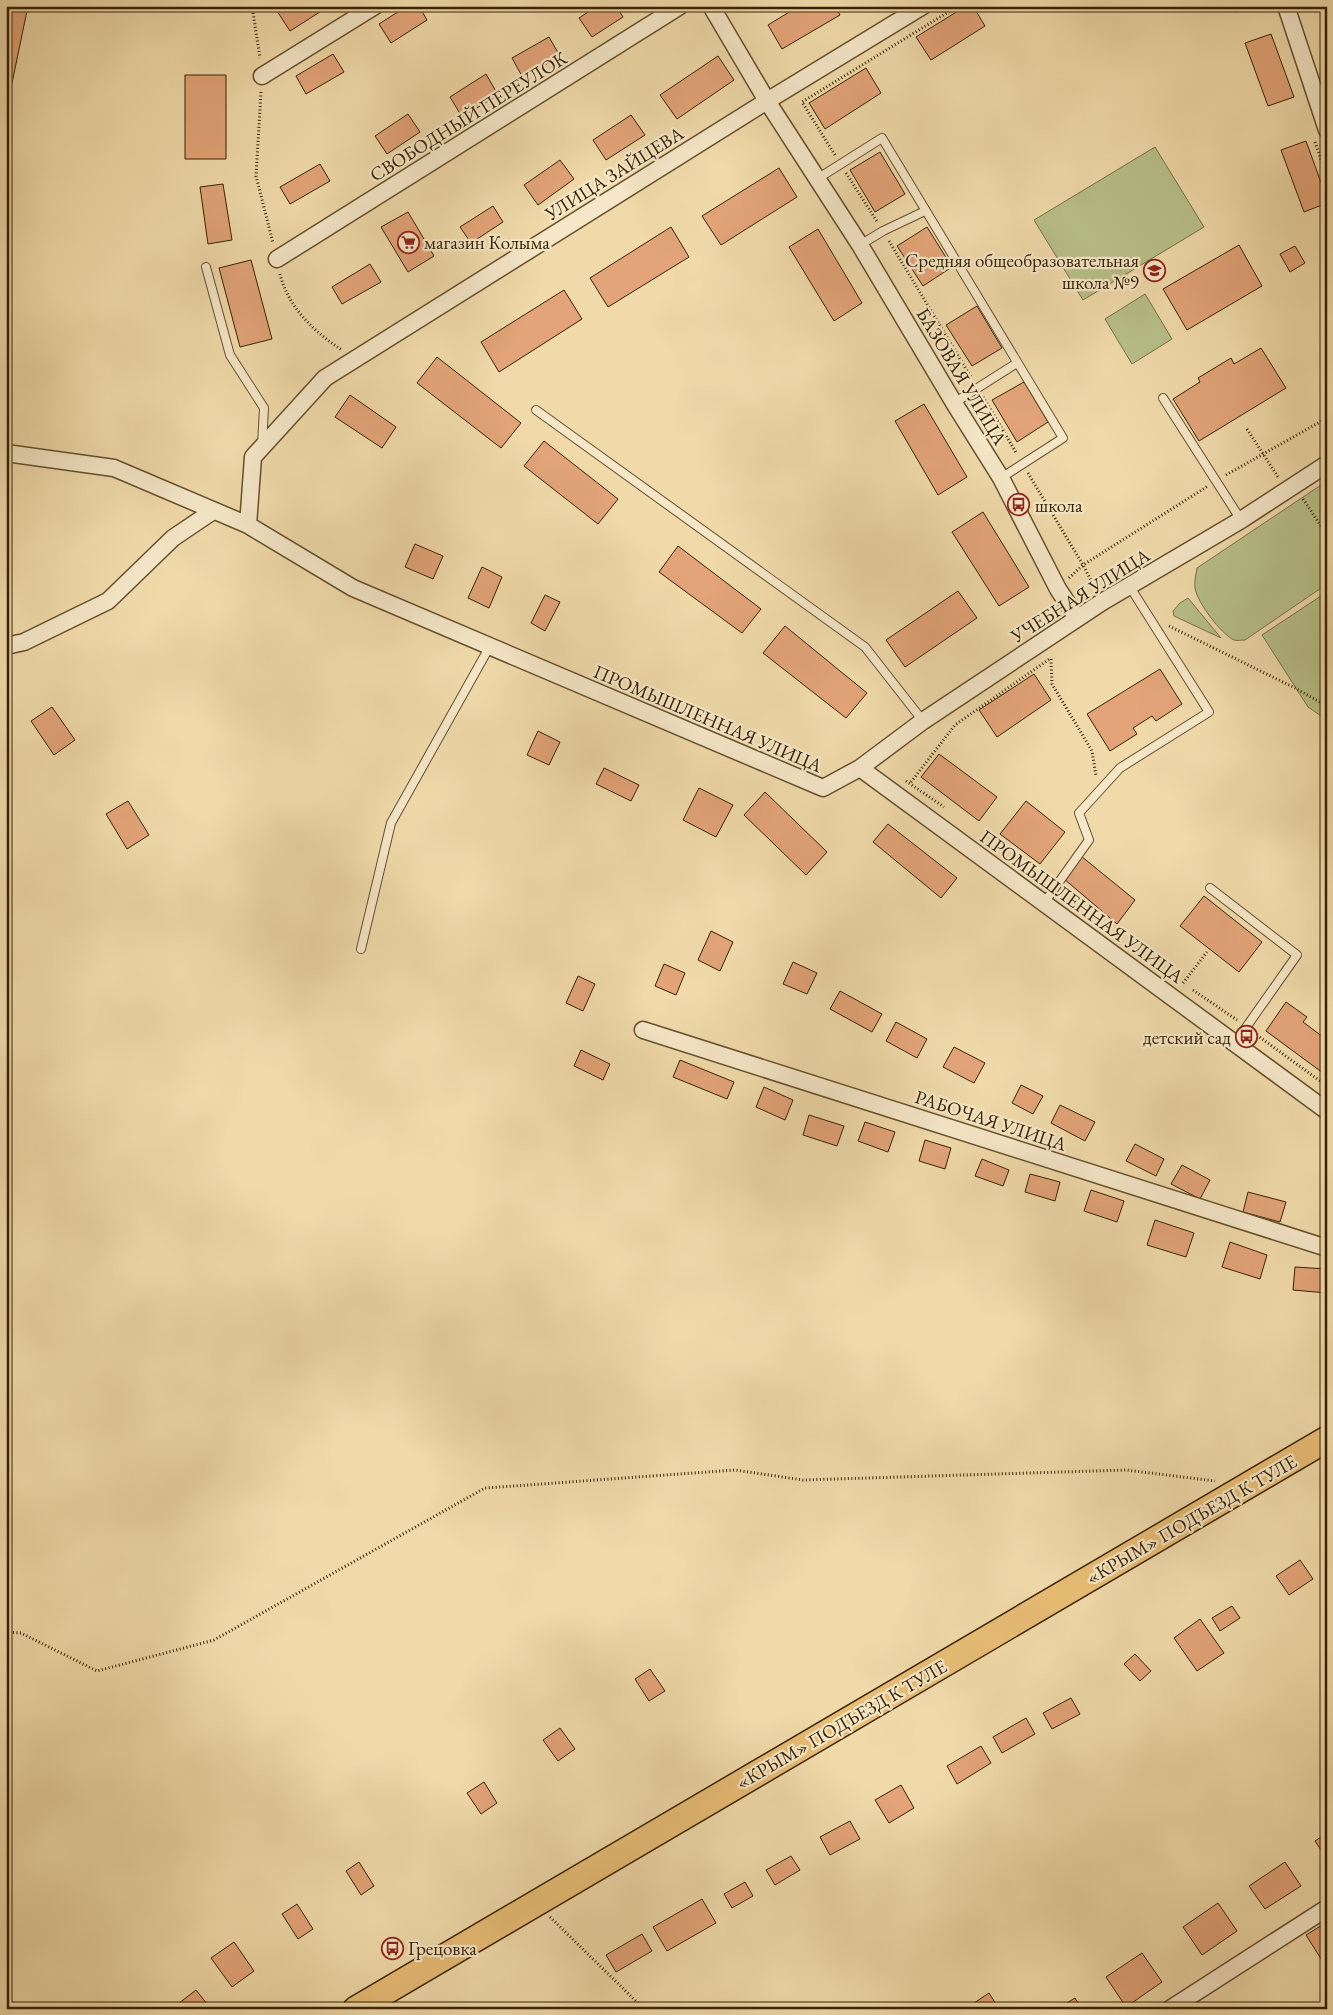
<svg xmlns="http://www.w3.org/2000/svg" width="1333" height="2015" viewBox="0 0 1333 2015" font-family="'EB Garamond',serif">
  <style>
    .green { fill: #b8c089; stroke: #787146 }
    .building { fill: #e2a478; stroke: #372202 }
    .lines { fill: none; stroke-linecap: round; stroke-linejoin: round }
    .service-casing { stroke: #65502c; stroke-width: 10 }
    .minor-casing { stroke: #65502c; stroke-width: 19 }
    .primary-casing { stroke: #372202; stroke-width: 28 }
    .path { stroke: #372202; stroke-width: 3; stroke-dasharray: 1 2.5; stroke-linecap: butt }
    .service { stroke: #f5e7c8; stroke-width: 8 }
    .minor { stroke: #f5e7c8; stroke-width: 16 }
    .primary { stroke: #e8bd75; stroke-width: 25 }
    .labels { text-anchor: middle; stroke-width: 4.5; stroke-linejoin: round; paint-order: stroke }
    .street-label { font-size: 19px; fill: #372202; stroke: #f5e7c8 }
    .poi-label { font-size: 19px; fill: #372202; stroke: #f5e7c8; text-anchor: start }
  </style>
  <rect width="100%" height="100%" fill="#f0daaa"/>
  <filter id="stains"><feTurbulence type="fractalNoise" baseFrequency=".004" numOctaves="4"/><feColorMatrix values="0 0 0 0 .2 0 0 0 0 .09 0 0 0 0 .02 0 0 0 .5 -.17"/></filter>
  <radialGradient id="worn" r=".72"><stop offset=".6" stop-color="#630" stop-opacity="0"/><stop offset="1" stop-color="#630" stop-opacity=".3"/></radialGradient>
  <path class="green" d="M1155 147 1204 227 1083 300 1034 220Z
    M1145 294 1172 339 1132 364 1105 319Z
    M1321 485H1327V584L1245 640C1242 640 1238 641 1234 640 1221 634 1197 602 1195 588 1194 581 1196 575 1197 568Z
    M1327 592V720L1308 707 1262 635Z
    M1188 598 1221 638 1174 616 1173 611 1180 603Z"/>
  <path class="building" d="M6 6H28L6 112Z
    M278 6H320L323 10 290 31 275 8Z
    M407 6H419L427 20 391 43 379 24Z
    M597 6H616L623 17 592 37 579 18Z
    M799 6H835L840 15 782 49 768 25Z
    M966 6H973L985 26 931 60 916 37Z
    M1233 6H1255L1235 12Z
    M1319 6H1327V19L1324 20Z
    M1271 34 1294 97 1268 106 1245 43Z
    M549 37 560 56 523 78 512 58Z
    M333 54 344 72 306 94 296 76Z
    M718 56 734 80 677 119 660 95Z
    M866 68 881 93 825 129 809 103Z
    M486 74 498 95 462 117 450 97Z
    M185 75H226V159H185Z
    M408 114 420 132 387 154 375 136Z
    M631 115 645 135 606 160 593 140Z
    M1306 141 1327 199V203L1304 212 1281 150Z
    M880 152 905 194 875 212 850 170Z
    M560 160 574 179 538 205 524 185Z
    M320 164 330 181 290 204 280 187Z
    M779 168 797 197 721 245 702 216Z
    M223 184 232 240 208 244 200 187Z
    M493 206 503 222 471 243 460 227Z
    M408 212 434 256 408 272 381 227Z
    M671 227 689 257 608 307 590 278Z
    M927 227 952 267 923 286 897 246Z
    M818 229 862 303 834 321 789 247Z
    M1239 245 1262 286 1187 330 1163 289Z
    M1295 246 1305 263 1290 272 1280 254Z
    M251 260 272 339 240 347 219 268Z
    M370 264 381 282 342 304 332 287Z
    M564 290 582 319 499 372 481 342Z
    M977 306 1002 348 972 366 946 325Z
    M1261 348 1286 388 1199 441 1173 399 1200 382 1198 378 1231 358 1234 364Z
    M437 357 521 423 501 448 417 383Z
    M1024 382 1048 422 1017 442 992 400Z
    M350 395 396 427 382 448 335 417Z
    M924 404 967 477 938 495 895 421Z
    M544 441 618 499 598 524 524 466Z
    M983 512 1029 587 999 606 952 532Z
    M415 544 443 556 433 579 405 567Z
    M678 546 761 609 742 633 659 572Z
    M482 567 502 577 489 608 468 598Z
    M958 591 977 618 905 667 886 640Z
    M545 595 560 602 545 631 531 623Z
    M785 626 867 693 846 718 763 653Z
    M1160 669 1182 704 1156 721 1152 716 1133 728 1137 734 1110 751 1087 714Z
    M1034 674 1051 700 997 737 979 710Z
    M52 707 75 740 54 755 31 721Z
    M538 731 560 742 549 765 527 755Z
    M939 754 997 797 979 821 921 777Z
    M604 768 639 785 631 801 596 784Z
    M699 788 733 805 716 837 683 820Z
    M765 792 827 852 806 875 744 815Z
    M128 801 149 835 127 849 106 814Z
    M1026 801 1065 832 1040 864 1000 834Z
    M888 824 957 878 941 898 873 842Z
    M1081 856 1135 900 1117 924 1063 878Z
    M1204 896 1262 942 1239 972 1180 926Z
    M711 931 733 942 720 971 698 960Z
    M793 962 817 973 807 994 783 984Z
    M664 964 685 973 676 995 655 986Z
    M578 976 595 984 583 1011 566 1003Z
    M840 991 882 1014 872 1032 830 1009Z
    M1286 1002 1307 1017 1303 1022 1327 1040V1076L1266 1031Z
    M896 1022 927 1039 917 1058 886 1041Z
    M954 1047 985 1063 974 1083 943 1067Z
    M581 1050 610 1064 603 1080 574 1066Z
    M680 1060 734 1082 727 1099 673 1077Z
    M1021 1085 1043 1096 1033 1114 1012 1103Z
    M764 1087 793 1100 785 1120 756 1107Z
    M1060 1105 1095 1122 1085 1141 1051 1123Z
    M809 1115 844 1126 837 1146 803 1135Z
    M865 1122 895 1132 888 1152 858 1141Z
    M925 1140 951 1148 945 1169 919 1161Z
    M1135 1144 1164 1159 1156 1176 1126 1161Z
    M982 1159 1009 1170 1003 1186 975 1176Z
    M1182 1165 1210 1180 1200 1199 1171 1184Z
    M1030 1174 1060 1182 1055 1201 1025 1192Z
    M1091 1190 1124 1201 1117 1222 1084 1211Z
    M1248 1192 1286 1202 1280 1222 1243 1212Z
    M1155 1220 1194 1233 1186 1257 1147 1245Z
    M1230 1242 1267 1255 1260 1279 1222 1267Z
    M1295 1267 1327 1269V1293L1293 1290Z
    M1300 1560 1313 1579 1289 1595 1276 1576Z
    M1232 1606 1240 1618 1220 1631 1212 1618Z
    M1200 1619 1224 1653 1197 1671 1174 1638Z
    M1135 1654 1151 1671 1140 1681 1124 1664Z
    M650 1669 665 1691 649 1701 635 1679Z
    M1071 1698 1080 1714 1052 1729 1043 1713Z
    M1026 1718 1035 1734 1002 1753 993 1737Z
    M560 1728 575 1749 558 1761 543 1740Z
    M981 1746 991 1763 957 1784 947 1766Z
    M484 1782 497 1803 481 1814 467 1793Z
    M901 1785 914 1808 889 1823 875 1800Z
    M850 1821 860 1839 830 1855 820 1837Z
    M1327 1833V1859L1315 1841Z
    M791 1856 800 1870 775 1885 766 1870Z
    M359 1862 374 1886 361 1895 346 1871Z
    M1285 1862 1301 1886 1265 1909 1249 1886Z
    M745 1882 753 1896 732 1908 724 1894Z
    M702 1899 716 1923 667 1951 653 1927Z
    M1218 1903 1237 1931 1202 1955 1183 1927Z
    M297 1904 313 1929 298 1939 282 1914Z
    M1327 1922V1959L1323 1962 1306 1935Z
    M642 1934 652 1951 616 1972 606 1955Z
    M234 1942 254 1971 232 1987 211 1958Z
    M1142 1953 1162 1982 1126 2007 1106 1977Z
    M196 1990 207 2004 201 2009H175L174 2007Z
    M989 1993 999 2009H965Z
    M1075 1998 1082 2009H1057Z"/>
  <g class="lines">
    <defs>
      <path id="service" d="M817 179 882 138 1063 438 1001 478
        M860 245 883 231 925 211
        M206 267 230 355 264 408 262 445
        M1163 398 1241 520
        M954 403 1017 363
        M536 410 865 647 923 721
        M1210 888 1297 955 1235 1043
        M1044 903 1089 840 1079 813 1120 768 1209 712 1130 587
        M361 949 391 823 490 646"/>
      <path id="minor" d="M711 6 767 101 860 245 954 403 1001 478 1058 589 1077 618
        M1286 6 1327 130
        M262 76 375 6
        M277 259 680 6
        M6 453 114 468 248 525 353 588 823 788 860 768 923 721 1102 602 1241 520 1327 464
        M248 525 253 457 325 378 767 101 923 6
        M6 646 24 642 108 601 173 538 213 511
        M860 768 1327 1111
        M643 1030 1327 1248
        M1170 2009 1327 1908"/>
      <path id="primary" d="M356 2009 1327 1439"/>
    </defs>
    <use href="#service" class="service-casing"/>
    <use href="#minor" class="minor-casing"/>
    <use href="#primary" class="primary-casing"/>
    <path class="path" d="M252 6 260 58
      M261 92 256 176 273 243
      M1315 142 1327 177
      M835 155 802 102 958 6
      M846 173 878 223
      M889 241 972 379
      M280 274C288 307 314 332 342 350
      M983 397 1017 454
      M1247 429 1278 477
      M1028 473 1083 565 1095 588
      M1226 475 1327 418
      M1303 499 1327 535
      M1069 578 1083 565 1208 486
      M1169 626 1295 688 1327 706
      M1051 659 1052 684 1092 751 1096 776
      M906 781 944 807
      M911 782 955 725 1051 658
      M1183 983 1207 952
      M1193 990 1237 1020
      M1254 1033 1327 1086
      M6 1632 21 1633 97 1671 214 1640 485 1488 735 1470 803 1480 1126 1470 1215 1481
      M550 1917 644 2009"/>
    <use href="#service" class="service"/>
    <use href="#minor" class="minor"/>
    <use href="#primary" class="primary"/>
  </g>
  <defs>
    <symbol id="supermarket-ring" viewBox="-11 -11 22 22"><circle r="9.5" fill="#f5e7c8" stroke="#8f2418" stroke-width="1.5"/><path d="M-6-5.5h2.5l.6 2H6L4.5 2H-2.5L-4.4-4H-6ZM-1.5 3.2a1.3 1.3 0 1 0 .1 0ZM3 3.2a1.3 1.3 0 1 0 .1 0Z" fill="#8f2418"/></symbol>
    <symbol id="school-ring" viewBox="-11 -11 22 22"><circle r="9.5" fill="#f5e7c8" stroke="#8f2418" stroke-width="1.5"/><path d="M0-5L7-2L0 1L-7-2ZM-4 1L0 2.5L4 1V4Q0 6-4 4Z" fill="#8f2418"/></symbol>
    <symbol id="bus-ring" viewBox="-11 -11 22 22"><circle r="9.5" fill="#f5e7c8" stroke="#8f2418" stroke-width="1.5"/><path d="M-5-6H5V4H4V6H2V4H-2V6H-4V4H-5ZM-3.5-4V0h7V-4ZM-3.5 1.2v1.5H-2V1.2ZM2 1.2v1.5H3.5V1.2Z" fill="#8f2418"/></symbol>
  </defs>
  <g fill-rule="evenodd">
    <use href="#supermarket-ring" x="396" y="230" width="25" height="25"/>
    <use href="#school-ring" x="1142" y="258" width="25" height="25"/>
    <use href="#bus-ring" x="1006" y="492" width="25" height="25"/>
    <use href="#bus-ring" x="1234" y="1024" width="25" height="25"/>
    <use href="#bus-ring" x="380" y="1936" width="25" height="25"/>
  </g>
  <g class="labels">
    <g class="street-label">
      <text transform="translate(468 116) rotate(-32)" y="7">СВОБОДНЫЙ ПЕРЕУЛОК</text>
      <text transform="translate(614 173) rotate(-32)" y="7">УЛИЦА ЗАЙЦЕВА</text>
      <text transform="translate(962 376) rotate(59)" y="7">БАЗОВАЯ УЛИЦА</text>
      <text transform="translate(1080 595) rotate(-32)" y="7">УЧЕБНАЯ УЛИЦА</text>
      <text transform="translate(708 718) rotate(23)" y="7">ПРОМЫШЛЕННАЯ УЛИЦА</text>
      <text transform="translate(1082 906) rotate(36)" y="7">ПРОМЫШЛЕННАЯ УЛИЦА</text>
      <text transform="translate(991 1120) rotate(18)" y="7">РАБОЧАЯ УЛИЦА</text>
      <text transform="translate(1191 1519) rotate(-30)" y="7">«КРЫМ» ПОДЪЕЗД К ТУЛЕ</text>
      <text transform="translate(841 1724) rotate(-30)" y="7">«КРЫМ» ПОДЪЕЗД К ТУЛЕ</text>
    </g>
    <g class="poi-label">
      <text x="424" y="249">магазин Колыма</text>
      <text x="1139" y="267" text-anchor="end">Средняя общеобразовательная<tspan x="1139" dy="22">школа №9</tspan></text>
      <text x="1035" y="512">школа</text>
      <text x="1231" y="1044" text-anchor="end">детский сад</text>
      <text x="408" y="1955">Грецовка</text>
    </g>
  </g>
  <rect width="1333" height="2015" fill="none" stroke="#f0daaa" stroke-width="25"/>
  <rect x="8" y="8" width="1318" height="2000" fill="none" stroke="#372202" stroke-width="2.5"/>
  <rect x="12" y="12" width="1308" height="1990" fill="none" stroke="#372202"/>
  <rect width="100%" height="100%" filter="url(#stains)"/>
  <rect width="100%" height="100%" fill="url(#worn)"/>
</svg>
